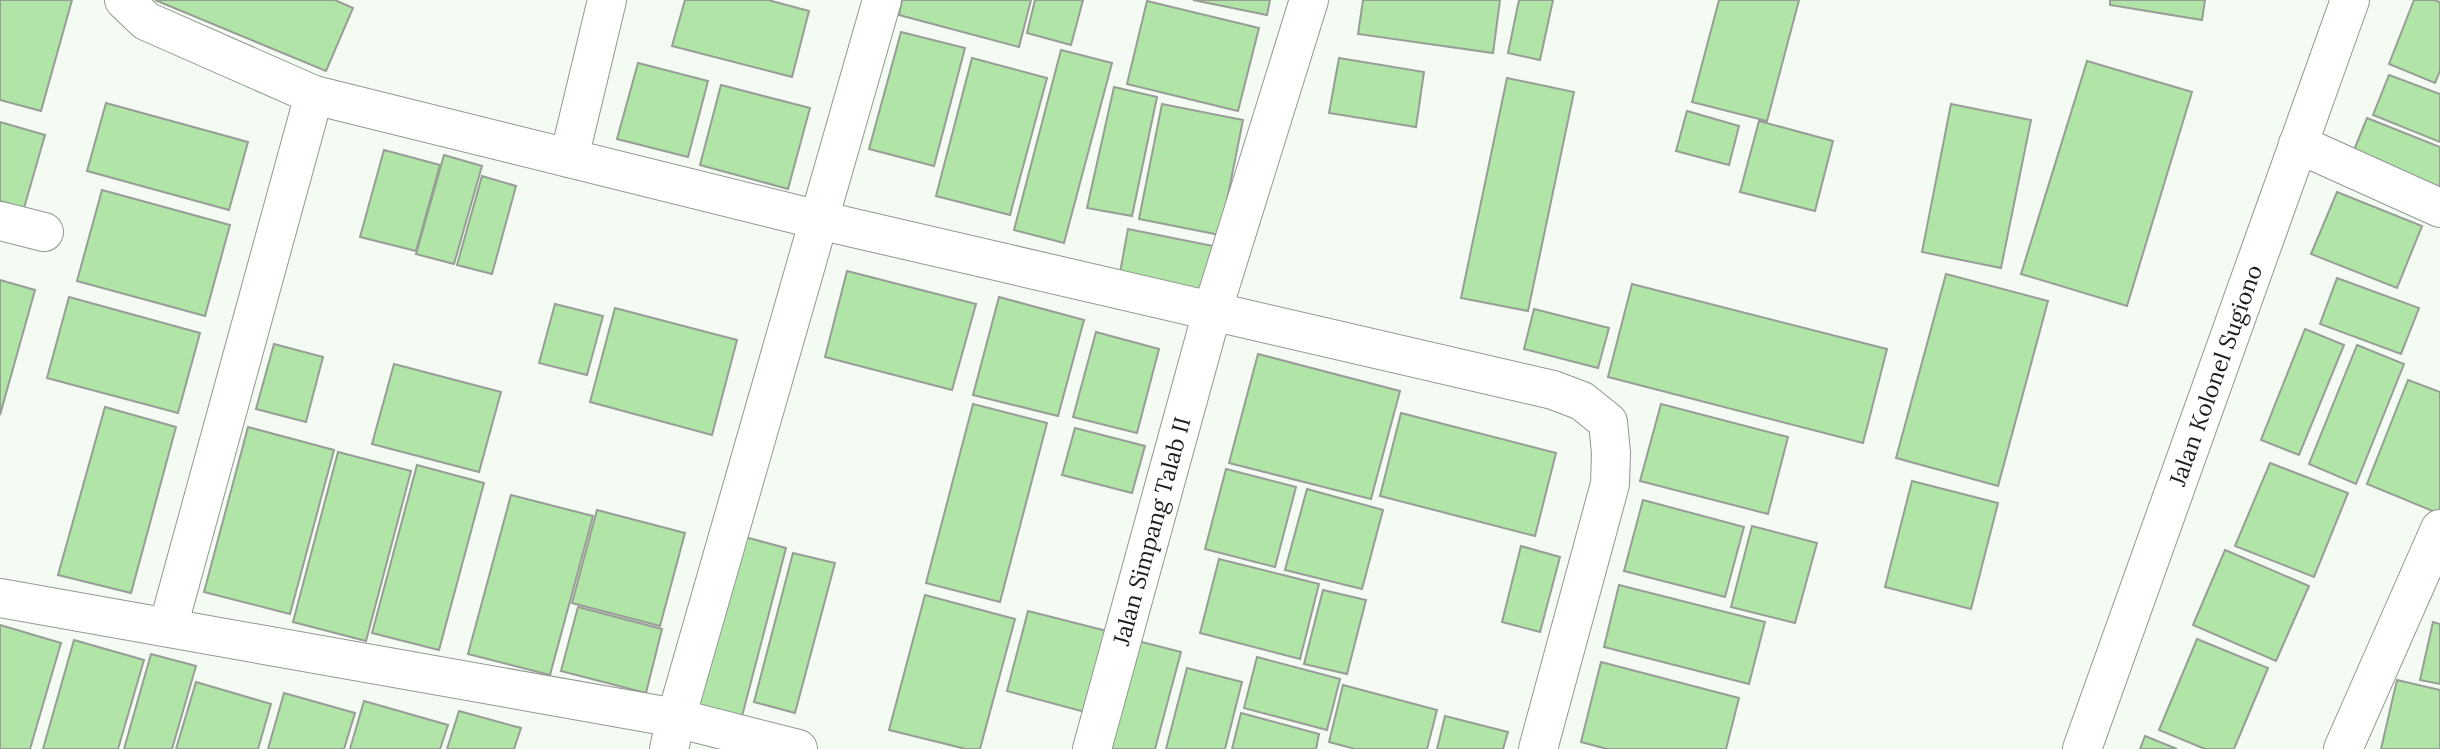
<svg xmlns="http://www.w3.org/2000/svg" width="2440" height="749" viewBox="0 0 2440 749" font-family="Lora,serif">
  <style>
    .building { fill: #b0e5a7; stroke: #979e96; stroke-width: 2 }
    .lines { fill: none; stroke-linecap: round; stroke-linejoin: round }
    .minor-casing { stroke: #929891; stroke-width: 40 }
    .major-casing { stroke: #929891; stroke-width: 40 }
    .minor { stroke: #fff; stroke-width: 38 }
    .major { stroke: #fff; stroke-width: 38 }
    .labels { text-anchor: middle; stroke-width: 7; stroke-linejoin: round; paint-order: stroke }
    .street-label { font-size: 23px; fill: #1c1e1b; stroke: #f4fbf3 }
  </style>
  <rect width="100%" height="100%" fill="#f4fbf3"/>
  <path class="building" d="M0 0H72L41 111 0 100Z
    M155 0H335L353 8 326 71Z
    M685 0H768L809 11 792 77 672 46Z
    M902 0H1031L1019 47 899 15Z
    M1035 0H1083L1071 45 1027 33Z
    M1193 0H1270L1267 15Z
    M1363 0H1500L1493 53 1358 34Z
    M1519 0H1553L1540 60 1508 53Z
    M1719 0H1799L1767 121 1692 102Z
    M2110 0H2205L2202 20 2110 5Z
    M2414 0H2434L2440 2V71L2435 83 2389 64Z
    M1147 1 1259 28 1238 111 1127 84Z
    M901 32 965 48 934 166 869 149Z
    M1061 50 1112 63 1064 243 1014 230Z
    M972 58 1047 78 1010 215 936 196Z
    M1339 58 1424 72 1416 127 1329 113Z
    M2087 61 2192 92 2127 306 2021 274Z
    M638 63 708 81 688 157 617 139Z
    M2389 75 2440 94V142L2373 115Z
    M1507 78 1574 92 1528 311 1461 298Z
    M721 85 810 108 788 189 700 165Z
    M1114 87 1157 97 1132 216 1087 208Z
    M106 103 248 142 229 210 87 171Z
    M1162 104 1243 120 1220 235 1139 219Z
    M1951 104 2031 120 2001 268 1922 252Z
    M1687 111 1739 126 1729 165 1676 151Z
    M2367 118 2440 147V190L2352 155Z
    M1759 121 1833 141 1815 211 1740 192Z
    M0 122 45 135 24 208 0 201Z
    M384 150 440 165 416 251 360 237Z
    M444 155 482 166 454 264 416 254Z
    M482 176 516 186 492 274 457 265Z
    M102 190 230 225 205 316 77 281Z
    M2337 192 2422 226 2397 288 2311 254Z
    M1128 229 1213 246 1203 295 1119 278Z
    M847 271 976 304 952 390 825 357Z
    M1946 274 2048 301 1998 486 1896 458Z
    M2337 278 2419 308 2401 354 2320 324Z
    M0 280 35 290 0 415Z
    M1632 284 1887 349 1863 443 1608 377Z
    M69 297 200 333 178 413 47 378Z
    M999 297 1084 320 1058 416 973 395Z
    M555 304 603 316 587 375 539 363Z
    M615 308 737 340 712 435 590 402Z
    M1534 309 1609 328 1598 368 1524 349Z
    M2305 329 2344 345 2299 455 2261 440Z
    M1096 332 1159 349 1137 433 1073 417Z
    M274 344 323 357 306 422 256 409Z
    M2357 345 2404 364 2356 484 2309 464Z
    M1258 354 1400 391 1371 499 1229 463Z
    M394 364 501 392 479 472 372 444Z
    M2408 380 2440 392V514L2367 484Z
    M973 404 1047 423 1000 602 926 583Z
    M1661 404 1788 437 1768 514 1640 481Z
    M105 407 176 427 131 593 58 575Z
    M1401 413 1556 453 1535 536 1380 496Z
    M248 427 334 450 290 614 204 592Z
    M1075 428 1145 446 1132 493 1062 475Z
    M338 452 411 471 366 641 293 622Z
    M2270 463 2348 493 2314 577 2235 546Z
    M417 465 484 483 439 650 372 633Z
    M1226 469 1296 487 1275 567 1205 549Z
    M1912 481 1998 503 1971 609 1885 587Z
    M1307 489 1383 510 1362 589 1285 570Z
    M511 495 593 516 550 675 468 654Z
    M1643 500 1744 527 1725 597 1624 571Z
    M597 510 685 533 660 626 572 603Z
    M1752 526 1817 543 1795 623 1731 607Z
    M741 536 786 548 741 720 695 709Z
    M1521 546 1560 557 1540 632 1502 622Z
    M2225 550 2309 586 2276 661 2193 625Z
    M793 553 835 563 795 713 754 702Z
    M1219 559 1319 584 1300 659 1200 633Z
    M1619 585 1765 622 1749 684 1604 647Z
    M1323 590 1366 600 1347 674 1304 664Z
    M925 595 1015 619 980 749H966L889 730Z
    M578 607 662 629 646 693 561 671Z
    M1028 611 1107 631 1085 712 1007 691Z
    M2433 622 2440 624V684L2420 680Z
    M0 625 61 643 30 749H0Z
    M2197 639 2268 668 2234 749H2205L2159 730Z
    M74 640 144 660 118 749H43Z
    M1138 641 1181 652 1155 749H1110Z
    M151 654 196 666 172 749H124Z
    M1257 657 1340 679 1327 730 1244 708Z
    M1601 662 1739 698 1726 749H1607L1581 742Z
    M1187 668 1242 682 1225 749H1166Z
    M2397 680 2440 690V749H2381Z
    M196 682 271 704 258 749H176Z
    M1343 685 1437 710 1427 749H1355L1329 742Z
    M284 693 355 713 344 749H268Z
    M364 701 448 725 440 749H350Z
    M459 711 521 728 514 749H447Z
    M1241 713 1319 734 1316 749H1232Z
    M1445 716 1508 732 1503 749H1437Z
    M2145 736 2177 749H2140Z"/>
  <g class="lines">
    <defs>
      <g id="minor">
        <path d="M124 0 146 21 314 95"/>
        <path d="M2298 144 2440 208"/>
        <path d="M569 158 607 0"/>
        <path d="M0 221 44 232"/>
        <path d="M0 598 676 718 798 749"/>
        <path d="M168 627 314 95 819 220 1553 390 1582 401 1608 422 1611 453 1610 484 1538 749"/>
        <path d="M669 749 676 718 882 0"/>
        <path id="s1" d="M1092 749 1212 312 1309 0"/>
        <path d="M2343 749 2440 529"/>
      </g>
      <g id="major">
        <path id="s2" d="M2082 749 2350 0"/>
      </g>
    </defs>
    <use href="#minor" class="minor-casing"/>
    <use href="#major" class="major-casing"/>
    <use href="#minor" class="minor"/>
    <use href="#major" class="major"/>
  </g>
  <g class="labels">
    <g class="street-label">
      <text dy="8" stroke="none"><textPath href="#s2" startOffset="397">Jalan Kolonel Sugiono</textPath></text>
      <text dy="8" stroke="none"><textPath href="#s1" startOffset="226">Jalan Simpang Talab II</textPath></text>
    </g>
  </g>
</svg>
